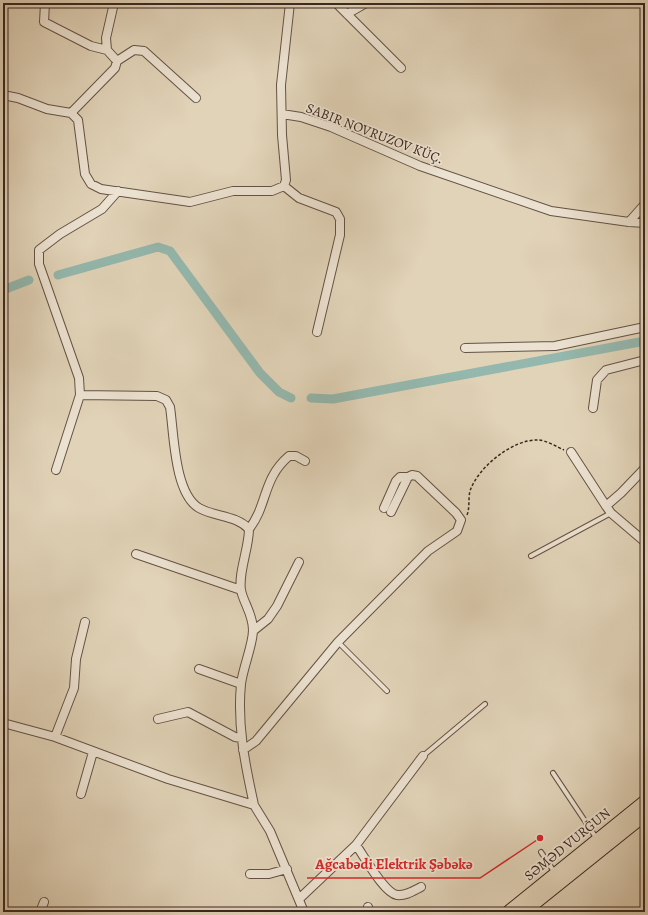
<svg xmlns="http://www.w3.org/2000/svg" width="648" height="915" viewBox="0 0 648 915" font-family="Alegreya,serif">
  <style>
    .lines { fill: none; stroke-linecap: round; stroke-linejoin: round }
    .canal { stroke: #94b8ae; stroke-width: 9 }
    .lane-casing { stroke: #645245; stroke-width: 6 }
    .street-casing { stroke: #645245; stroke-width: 10 }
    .primary-casing { stroke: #3b271f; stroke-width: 15 }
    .path { stroke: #3b271f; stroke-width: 1.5; stroke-dasharray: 3 2; stroke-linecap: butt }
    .lane { stroke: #ece2d1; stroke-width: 4 }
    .street { stroke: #ece2d1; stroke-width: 8 }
    .primary { stroke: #e1d3b8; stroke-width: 13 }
    .labels { text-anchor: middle; stroke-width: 3.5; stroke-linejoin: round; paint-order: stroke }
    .street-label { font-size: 14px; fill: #3b271f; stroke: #ece2d1 }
    .leader { fill: none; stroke: #d62828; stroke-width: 1.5 }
    .callout-dot { fill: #d62828; stroke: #ece2d1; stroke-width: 1.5 }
    .callout-label { font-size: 15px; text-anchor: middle; font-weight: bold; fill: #d62828; stroke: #ece2d1; stroke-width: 3.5; stroke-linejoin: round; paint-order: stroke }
  </style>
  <rect width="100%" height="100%" fill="#e1d3b8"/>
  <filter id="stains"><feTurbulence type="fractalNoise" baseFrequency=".005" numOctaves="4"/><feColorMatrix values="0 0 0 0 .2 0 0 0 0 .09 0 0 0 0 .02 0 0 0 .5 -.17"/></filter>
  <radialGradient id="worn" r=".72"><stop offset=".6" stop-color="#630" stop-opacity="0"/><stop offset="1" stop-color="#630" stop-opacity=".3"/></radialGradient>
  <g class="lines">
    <path class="canal" d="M58 275 158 247 170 251 260 373 279 392 291 398
      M3 290 29 280
      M311 398 333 399 645 341"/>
    <defs>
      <path id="lane" d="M531 556 611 513
        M338 642 387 691
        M423 756 485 704
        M553 773 597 839
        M541 852 555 873"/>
      <path id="street" d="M45 3 44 22 91 46 107 50
        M336 3 401 68
        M347 14 366 3
        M117 61 134 50 144 51 196 98
        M3 95 18 98 47 109 71 113 78 120 85 174 91 184 101 189 190 202 233 191H272L284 186 286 180 282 135 281 85 290 3
        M71 113 115 68 117 61 107 50 106 38 114 3
        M282 114 301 117 331 127 420 166 551 211 629 222 645 223
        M284 186 299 198 336 212 340 219V235L317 332
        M629 222 645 204
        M465 348 555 346 645 327
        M80 395 157 396 166 400 170 407C174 433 174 493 199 508 215 517 236 515 249 529 249 548 238 573 241 590 243 602 253 614 253 630 253 645 243 667 241 684 237 725 245 764 254 805
        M593 408 597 380 606 370 645 360
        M571 452 606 506
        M645 468 621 493 606 506 611 513 645 542
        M56 470 80 395 79 378 39 264V250L60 234 102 209 118 191
        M384 508 396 481 400 477H408
        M249 529C268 505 262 479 289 456H296L305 461
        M136 554 241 590
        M253 631 268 619 277 606 299 562
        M199 669 241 684
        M158 719 188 712 235 737 241 738
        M3 723 55 737 168 779 254 805 270 831 304 912
        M55 737 74 688 76 659 85 622
        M243 750 256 741 338 642 428 551 457 531 461 520 456 513 417 476 412 475 408 477 391 512
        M81 794 93 752
        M356 845C364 856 384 893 397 895 406 896 413 891 421 887
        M250 874H269L287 869
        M299 899 356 845 423 756
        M368 907 370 912
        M40 912 44 902"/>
      <path id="primary" d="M509 912 645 802
        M523 912 645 814"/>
    </defs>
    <use href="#lane" class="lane-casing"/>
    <use href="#street" class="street-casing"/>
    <use href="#primary" class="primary-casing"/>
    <path class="path" d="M467 515C470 508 468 499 470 491 478 467 513 439 538 440 546 440 557 447 564 450"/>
    <use href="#lane" class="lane"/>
    <use href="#street" class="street"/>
    <use href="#primary" class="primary"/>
  </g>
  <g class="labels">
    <g class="street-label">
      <text transform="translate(375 133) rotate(21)" y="5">SABIR NOVRUZOV KÜÇ.</text>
      <text transform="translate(567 844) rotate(-39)" y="5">SƏMƏD VURĞUN</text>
    </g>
  </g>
  <path class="leader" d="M540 838L480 878H307"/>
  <circle class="callout-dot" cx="540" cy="838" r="4"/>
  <g class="callout-label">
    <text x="394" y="869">Ağcabədi Elektrik Şəbəkə</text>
  </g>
  <rect width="648" height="915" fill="none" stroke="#e1d3b8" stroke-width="16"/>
  <rect x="4" y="4" width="640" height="907" fill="none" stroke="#3b271f" stroke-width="2"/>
  <rect x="8" y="8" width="632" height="899" fill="none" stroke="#3b271f"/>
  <rect width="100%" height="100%" filter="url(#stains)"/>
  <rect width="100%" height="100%" fill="url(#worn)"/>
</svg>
